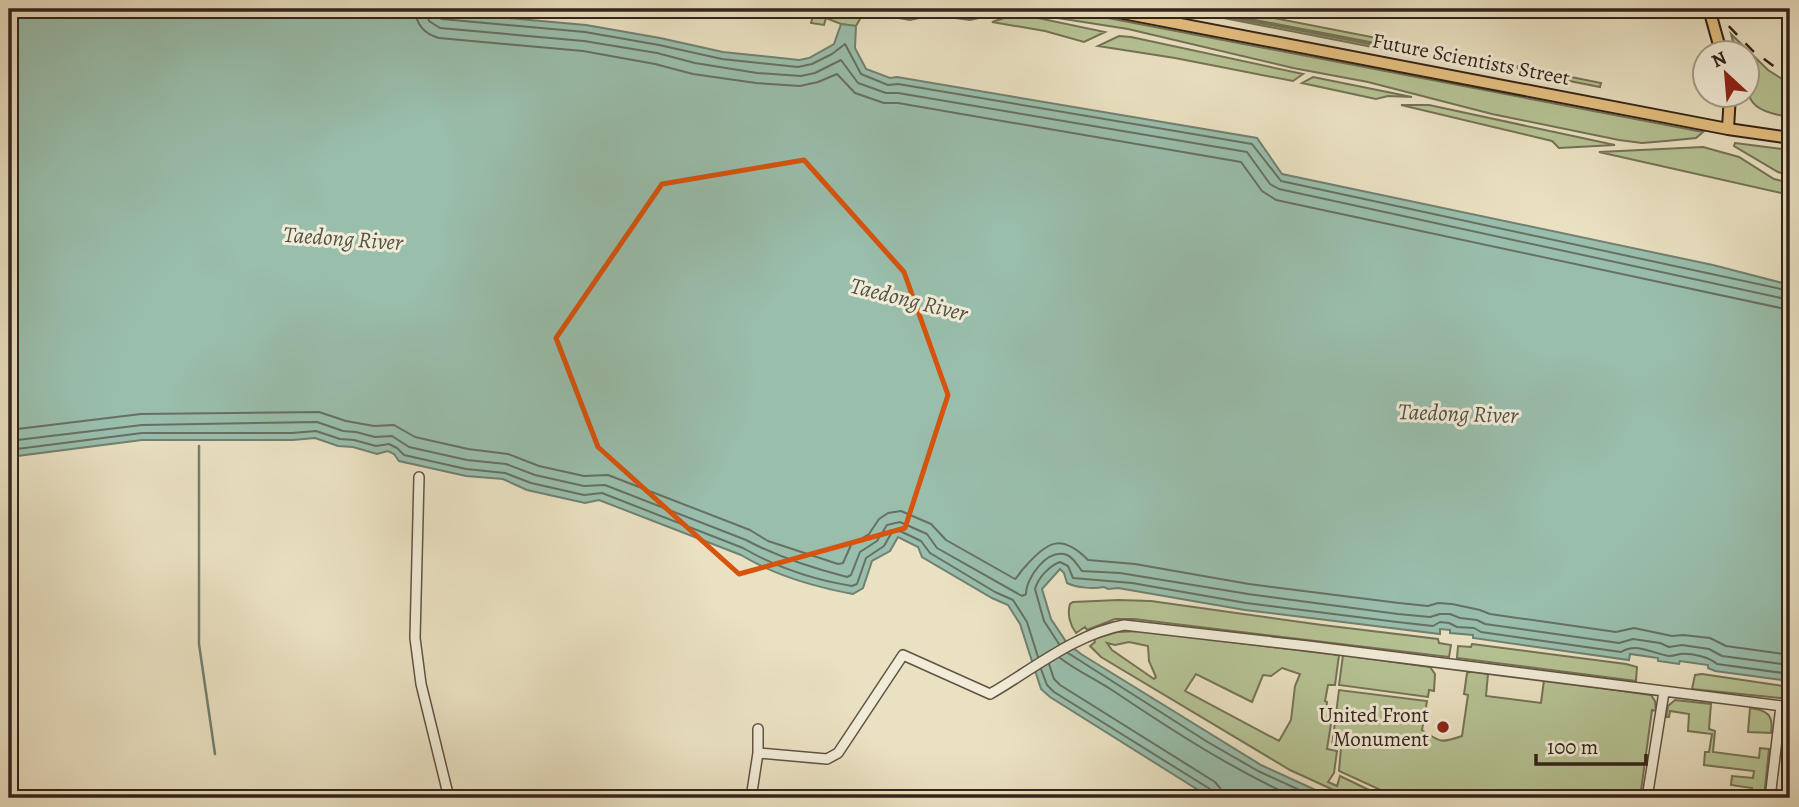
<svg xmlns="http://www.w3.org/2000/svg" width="1799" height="807" viewBox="0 0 1799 807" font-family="Alegreya,serif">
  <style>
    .green { fill: #b6c394; stroke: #757357; stroke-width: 2; fill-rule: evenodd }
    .water { fill: #99beac; stroke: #718072; stroke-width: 2 }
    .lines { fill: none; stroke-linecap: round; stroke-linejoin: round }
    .shore { stroke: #667063; stroke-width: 2 }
    .stream { stroke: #718072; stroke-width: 2.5 }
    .minor-casing { stroke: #625244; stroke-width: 12 }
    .major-casing { stroke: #34231a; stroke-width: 14 }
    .minor { stroke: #f1ecd7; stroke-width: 9 }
    .major { stroke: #e5c081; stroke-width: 10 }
    .rail { stroke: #34231a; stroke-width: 2.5; stroke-dasharray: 12 12; stroke-linecap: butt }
    .marked { fill: none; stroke: #d6540d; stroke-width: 5; stroke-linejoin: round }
    .poi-dot { fill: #8f2418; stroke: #f1ecd7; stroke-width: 2.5 }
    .labels { text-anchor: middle; stroke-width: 6; stroke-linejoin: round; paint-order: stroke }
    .street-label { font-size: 21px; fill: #34231a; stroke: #f1ecd7 }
    .poi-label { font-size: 21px; fill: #34231a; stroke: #f1ecd7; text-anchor: end }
    .water-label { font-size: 23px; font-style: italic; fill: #525246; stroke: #f1ecd7 }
  </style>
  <rect width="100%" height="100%" fill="#eae1c2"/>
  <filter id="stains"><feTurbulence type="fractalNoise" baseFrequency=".00286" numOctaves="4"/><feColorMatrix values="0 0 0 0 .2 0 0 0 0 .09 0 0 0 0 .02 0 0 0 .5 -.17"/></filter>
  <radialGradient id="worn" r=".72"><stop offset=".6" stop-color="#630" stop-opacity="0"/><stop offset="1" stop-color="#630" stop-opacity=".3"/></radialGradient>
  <path class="green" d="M815 9H953L997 14 970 20 933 15 910 20 864 12 856 26 841 24 826 18 824 25 811 23Z
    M1000 9H1058L1082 13 1703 132 1696 138 1666 141 1642 143 1619 140 1492 114 1368 82 1293 68 1128 29Z
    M1178 9H1188L1426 55 1423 57Z
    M1198 9H1227L1428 48 1427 53Z
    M1004 18H1038L1105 32 1084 42 1045 31 992 22Z
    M1731 34 1768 70 1790 84V117C1742 110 1746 95 1746 52H1736Z
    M1119 36 1131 37 1303 74 1293 81 1175 58 1098 46Z
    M1438 49 1509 64 1506 68 1437 55Z
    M1517 66 1601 83 1600 87 1519 71Z
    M1313 77 1412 97 1388 96 1376 99 1302 83Z
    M1401 105H1429L1615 145 1559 148 1552 141Z
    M1735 143 1790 150V176L1778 172 1734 146Z
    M1703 147 1739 157 1774 179 1790 183V195L1599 152Z
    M1118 600 1151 601 1322 625 1438 639 1439 643 1451 645 1449 657 1134 619H1115L1087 630 1085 627 1076 633C1070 625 1067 614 1070 604L1073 602Z
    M1141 631 1339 655 1335 685H1328L1325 701 1327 702 1326 710 1333 711 1327 749 1337 751 1334 773 1328 782 1337 786 1340 776 1386 798H1351L1290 770 1101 657 1090 646 1095 642 1094 639 1117 632ZM1129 642 1148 646 1149 661 1156 677 1154 679 1112 650 1107 643 1115 645ZM1282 668 1300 674 1295 686 1291 720 1279 741 1185 691 1196 674 1252 702 1263 675 1271 676Z
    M1472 644 1626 664 1637 667 1636 681 1457 658 1458 646 1471 647Z
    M1343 655 1430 667 1435 674 1434 691 1429 690 1428 697 1339 685Z
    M1472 671 1488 674 1486 696 1541 703 1544 680 1651 695 1655 701 1656 711 1652 710 1640 798H1398L1339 771 1341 748 1332 746 1339 690 1427 701 1422 730C1441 743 1441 743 1462 736L1468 695 1464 694 1467 673Z
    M1702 674 1790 687V699L1692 689 1695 675Z
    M1675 700 1711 704 1709 729 1715 731 1713 752 1759 758 1760 748 1769 749 1764 798H1751L1752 788 1731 785 1732 776 1753 778 1754 771 1704 765 1705 752H1709L1712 734 1688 731 1689 714 1670 711 1669 717H1666L1668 706Z
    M1750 708C1767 710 1774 715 1771 733L1748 732Z"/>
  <path class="water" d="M9 9H410L586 25 660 38 723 52 799 60 809 58 834 44 841 24 856 26 855 48 866 69 890 78 897 77 1257 138 1282 174 1713 265 1790 285V681L1715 671 1708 668V665L1680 661 1679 664 1658 661V658L1630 654 1629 660 1473 638V635L1450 633V630L1440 629V634L1245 610 1118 588 1108 589 1104 587C1093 589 1077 588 1067 583L1064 573 1060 569 1042 589 1051 619 1067 643 1081 654 1261 765 1333 798H1211L1050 697 1041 689 1020 624 1008 605 992 598 922 557 918 547 898 537 890 551 872 561 863 588 853 594C815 587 774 575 741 555L599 500 585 503 527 490 503 479 466 476 399 461 394 454 388 451 377 454 353 447 338 446 315 438 293 440H142L9 457Z"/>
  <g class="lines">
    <path class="shore" d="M415 9C416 24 424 34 439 38L583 51 655 64 693 74 756 83 800 86 818 82 837 74 855 93 884 103H898L1241 162 1262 191 1276 200 1790 310
      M426 9 429 21 440 28 584 41 657 53 695 63 757 73 801 76 815 73 841 60 858 83 886 93H898L1247 152 1270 184 1279 189 1790 300
      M435 9 436 16 442 19 585 32 659 45 722 59 798 67 812 64 832 54 845 44 861 74 888 85 898 84 1252 144 1281 181 1790 291
      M9 430 141 414 319 412 346 421 374 426 394 425 415 437 468 449 508 454 539 466 584 476 608 475 750 530 768 541 838 564 843 563 851 545 869 534 879 519 888 513 901 511 931 524 946 540 1015 579C1019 576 1020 571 1025 567 1048 540 1062 534 1088 560L1135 564 1249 584 1399 603 1428 606 1438 603 1452 604 1480 610 1490 614 1616 632 1634 628 1672 636 1683 635 1710 638 1726 646 1790 655
      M9 441 142 425 317 422 343 431 356 432 375 437 392 436 409 447 467 460 506 464 535 475 584 486 605 485 746 540C778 557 812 568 847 577L851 575 860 552 877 541 887 525 900 522 927 534 937 548 1022 596 1026 594C1026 578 1047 548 1067 555 1074 558 1077 565 1082 571L1120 573 1248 594 1398 614 1430 617 1440 614H1450L1460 618 1477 620 1485 624 1619 643 1633 639 1660 643 1669 647 1682 645 1709 649 1722 656 1790 665
      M9 450 142 433H292L316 431 340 439 354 440 376 446 389 444 397 448 404 455 466 469 505 473 531 483 584 495 602 493 743 548C776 567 815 580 852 586L857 584 866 558 884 546 892 532 900 531 921 541 930 553 995 592 1013 600 1027 622 1038 657
      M1059 644 1044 621 1035 589C1038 578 1049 566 1060 562L1068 566 1073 578 1132 583 1246 603 1397 622 1433 626 1440 622 1449 623 1457 627 1474 628 1481 632 1621 652C1638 642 1653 654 1669 656 1673 656 1676 655 1680 654 1692 653 1709 657 1717 664L1790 674
      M1068 653 1206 741 1258 771 1317 798
      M1060 658C1077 671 1097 680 1115 692 1173 731 1232 769 1296 798
      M1049 664 1054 679 1060 685 1215 782 1220 788 1222 798
      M1041 669 1047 685 1054 692 1210 789 1213 798"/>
    <path class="stream" d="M199 446V644L215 754"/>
    <defs>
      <path id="minor" d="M419 477 415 638 421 684 449 798
        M758 753 827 759 838 753 903 655 990 694C1032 670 1075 634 1124 625L1308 646 1790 707
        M751 798 758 753V729
        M1647 798 1664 692
        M1770 798 1781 706"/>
      <path id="major" d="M1102 9 1728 129 1790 138
        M1709 9 1721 52
        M1728 129 1730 94"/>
    </defs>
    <use href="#minor" class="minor-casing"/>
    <use href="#major" class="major-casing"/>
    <use href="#minor" class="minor"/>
    <use href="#major" class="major"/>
    <path class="rail" d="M1712 9 1753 51 1790 78"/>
  </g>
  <path class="marked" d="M804 160 904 272 948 395 905 528 739 574 598 447 556 338 662 184Z"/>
  <circle class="poi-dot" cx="1443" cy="727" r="7"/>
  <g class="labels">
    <g class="street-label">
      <text transform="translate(1471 59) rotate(11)" y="7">Future Scientists Street</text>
    </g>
    <g class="poi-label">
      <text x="1429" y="722">United Front<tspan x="1429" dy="24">Monument</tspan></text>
    </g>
    <g class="water-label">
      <text transform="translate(343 238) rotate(4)" y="8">Taedong River</text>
      <text transform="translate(909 299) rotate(14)" y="8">Taedong River</text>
      <text transform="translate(1458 413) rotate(2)" y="8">Taedong River</text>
    </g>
  </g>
  <rect width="1799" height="807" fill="none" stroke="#eae1c2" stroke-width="35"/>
  <rect x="10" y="10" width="1778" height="786" fill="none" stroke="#34231a" stroke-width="3.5"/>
  <rect x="18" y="18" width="1764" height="772" fill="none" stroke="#34231a" stroke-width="2"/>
  <g transform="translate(1726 74) rotate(334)"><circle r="33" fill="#f1ecd7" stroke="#a59c8b" stroke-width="2"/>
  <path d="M0-5L12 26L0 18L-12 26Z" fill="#8f2418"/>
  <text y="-10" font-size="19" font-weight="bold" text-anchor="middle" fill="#34231a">N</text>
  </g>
  <path d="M1536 754v10h110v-10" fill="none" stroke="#34231a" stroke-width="3.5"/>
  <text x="1547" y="754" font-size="21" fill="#34231a" stroke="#f1ecd7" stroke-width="5" paint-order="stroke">100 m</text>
  <rect width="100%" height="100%" filter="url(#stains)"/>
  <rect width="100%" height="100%" fill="url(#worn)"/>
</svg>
